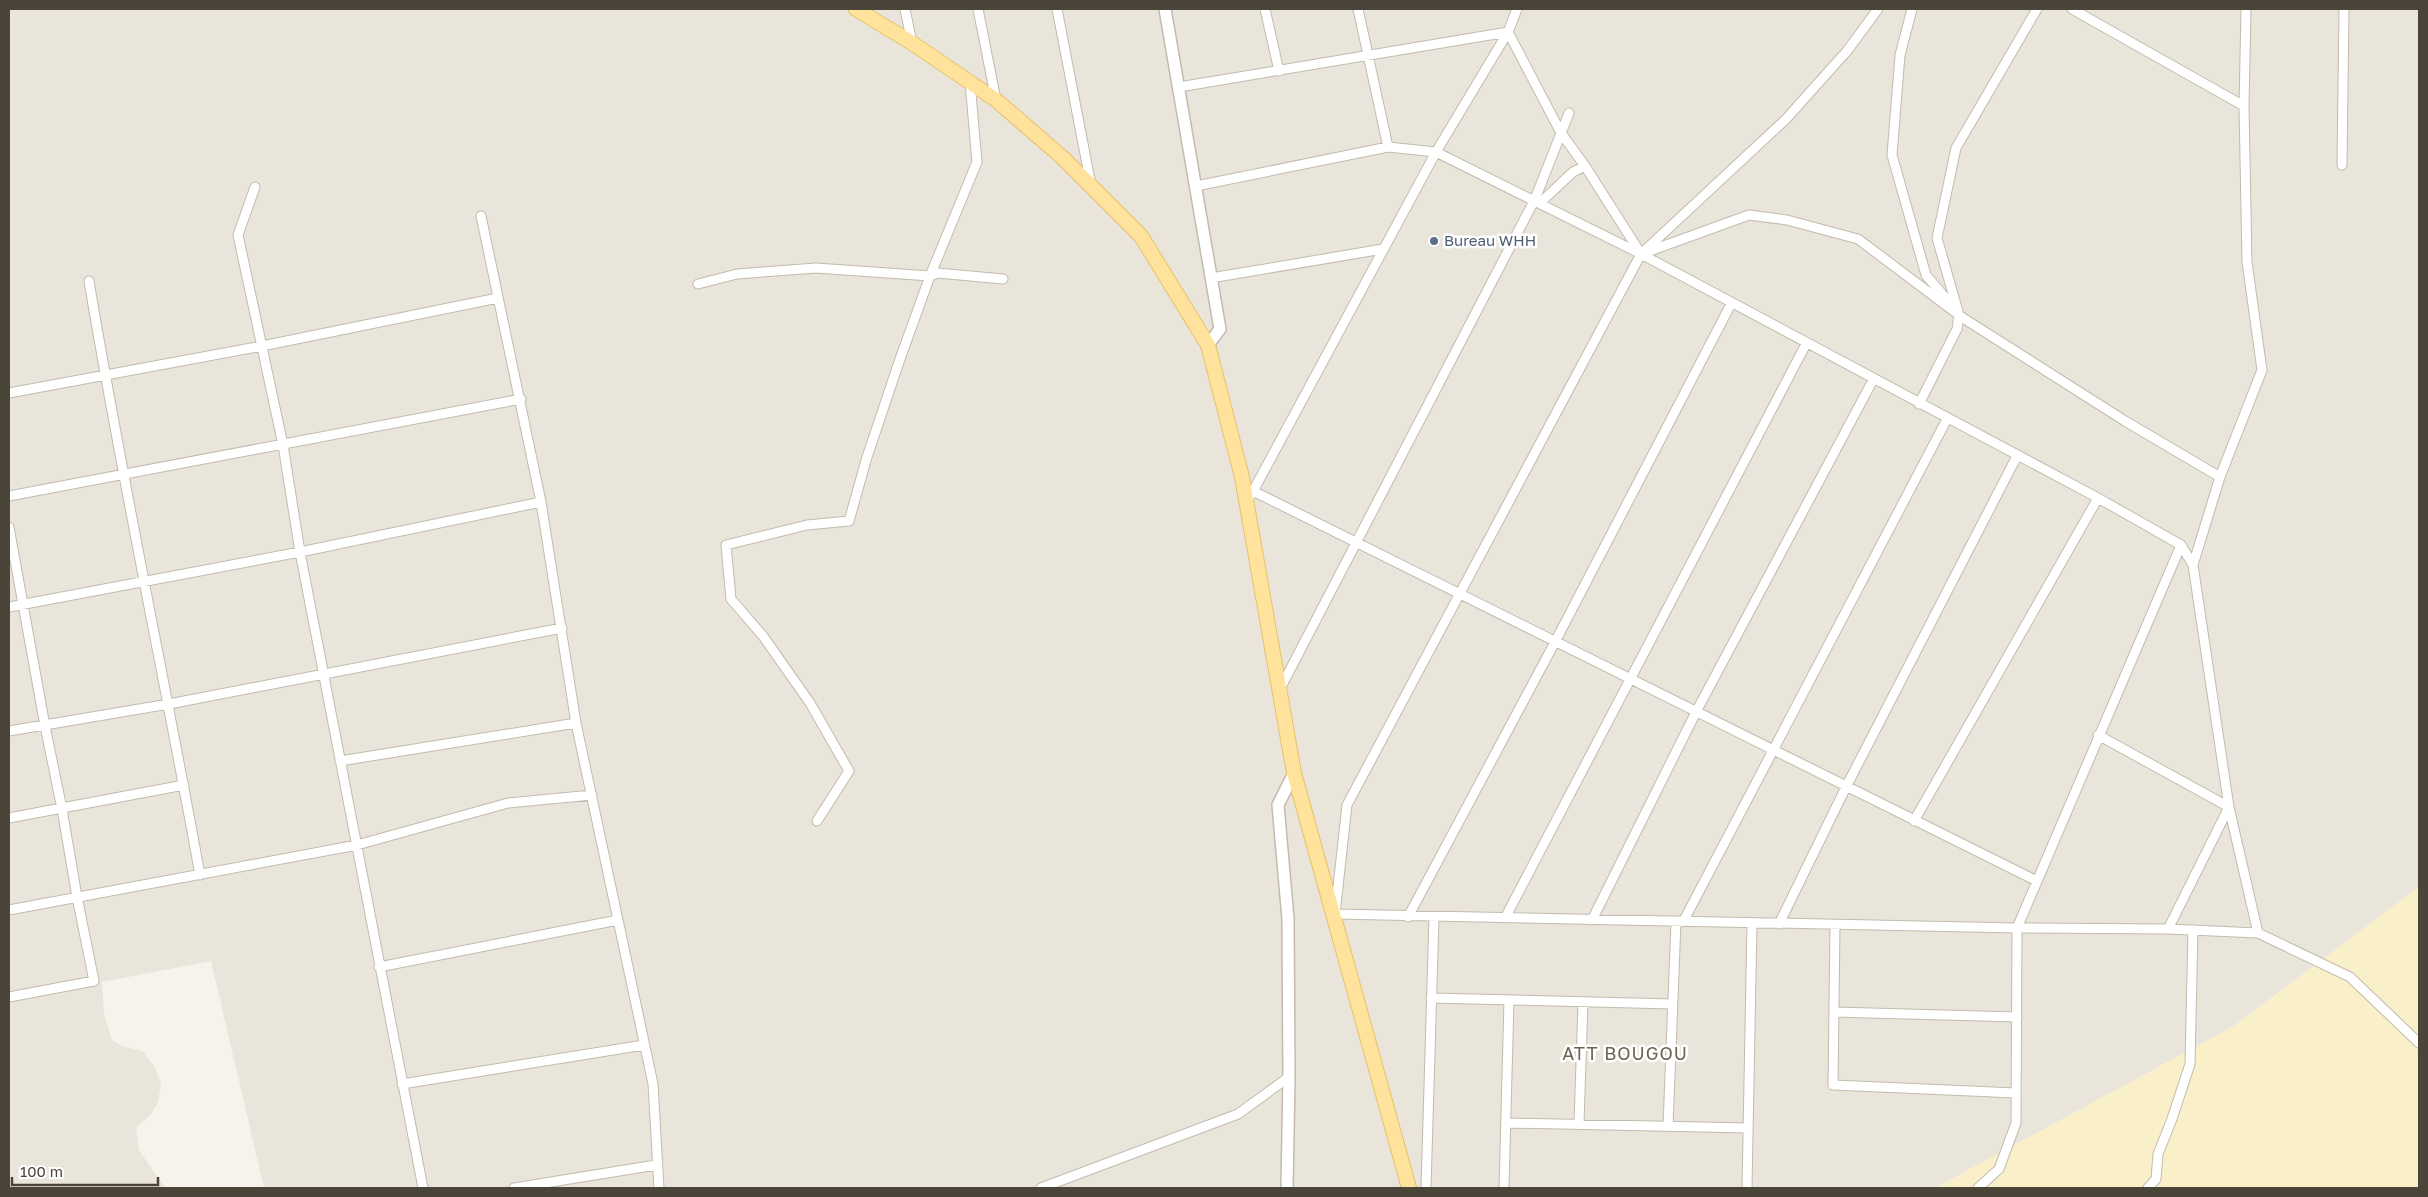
<svg xmlns="http://www.w3.org/2000/svg" width="2428" height="1197" viewBox="0 0 2428 1197" font-family="'Golos Text',sans-serif">
  <style>
    .residential { fill: #eae5da }
    .sand { fill: #f9efc9 }
    .lines { fill: none; stroke-linecap: round; stroke-linejoin: round }
    .minor-casing { stroke: #c2bbae; stroke-width: 11 }
    .tertiary-casing { stroke: #c2bbae; stroke-width: 14 }
    .primary-casing { stroke: #e6c16a; stroke-width: 16 }
    .minor { stroke: #fff; stroke-width: 9 }
    .tertiary { stroke: #fff; stroke-width: 11 }
    .primary { stroke: #ffe39c; stroke-width: 14 }
    .service-dot { fill: #5c6f8a; stroke: #fff; stroke-width: 2 }
    .labels { text-anchor: middle; stroke-width: 5; stroke-linejoin: round; paint-order: stroke }
    .service-label { font-size: 15px; fill: #4e5e75; stroke: #fff; text-anchor: start }
    .quarter-label { font-size: 18px; letter-spacing: 1px; fill: #6e6250; stroke: #fff }
  </style>
  <rect width="100%" height="100%" fill="#f6f3ec"/>
  <path class="residential" d="M9 9H2419V887L2234 1026 1935 1188H264L211 961 102 982 104 1014 112 1040 122 1046 143 1051 155 1068 161 1083 158 1102 151 1114 136 1128 139 1150 165 1188H9Z"/>
  <path class="sand" d="M2419 887V1188H1935L2234 1026Z"/>
  <g class="lines">
    <defs>
      <path id="minor" d="M905 9 912 43
        M978 9 996 100
        M1057 9 1091 185
        M1265 9 1279 71
        M1358 9 1388 147
        M1878 9 1847 51 1786 119 1641 254 1347 805 1335 914 2017 928 2168 929 2258 933 2350 977 2419 1043
        M1912 9 1900 55 1892 155 1926 275 1948 301
        M2072 9 2244 106
        M2246 9 2244 106 2247 262 2262 370 2220 477 2193 565 2229 807 2258 933
        M1179 87 1508 32 1561 133 1585 166 1641 254
        M2342 165 2344 9
        M1196 186 1388 147 1436 152 1641 254 2098 498 2181 545 2193 565
        M255 187 238 235 283 445 300 552 423 1188
        M1541 202 1573 172 1585 166
        M481 216 541 502 576 723 653 1084 659 1188
        M1647 252 1749 215 1787 220 1858 239 1963 318 2125 421 2220 477
        M1211 278 1383 249
        M89 281C122 479 164 676 200 875
        M698 284 737 274 816 268 930 276 938 273 1003 279
        M9 393 262 346 498 298
        M1919 404 1957 329 1959 315 1937 238 1956 148 2037 9
        M1253 491 2037 881
        M1251 495 1436 152 1508 32 1517 9
        M9 496 521 399
        M9 527 45 726 62 809 77 897 94 981 9 997
        M9 607 300 552 541 502
        M1280 689 1535 199 1569 113
        M9 731 169 704 562 628
        M2098 735 2229 807 2168 929
        M340 761 576 723
        M9 818 184 785
        M817 821 849 771 810 703 763 636 731 599 726 545 807 525 849 521 867 457 900 359 930 276 977 162 970 82
        M1914 821 2098 498
        M9 910 357 845 508 803 592 795
        M1408 917 1555 642 1731 304
        M1505 918 1806 344
        M1592 920 1696 712 1873 380
        M1683 922 1947 419
        M1779 924 1846 787 2017 456
        M1835 925 1833 1085 2016 1093
        M379 967 618 920
        M1431 998 1673 1004
        M1834 1012 2017 1017
        M402 1084 644 1045
        M1506 1123 1748 1128
        M1579 1123 1583 1002
        M1668 1126 1676 922
        M514 1188 656 1165
        M1041 1188 1238 1114 1289 1077
        M1426 1188 1434 917
        M1504 1188 1509 1000
        M1747 1188 1752 923
        M1978 1188 1999 1169 2016 1123 2017 928 2181 545
        M2148 1188 2156 1179 2158 1154 2172 1119 2190 1064 2193 930"/>
      <path id="tertiary" d="M1165 9 1220 329 1208 345
        M1287 1188 1289 1077 1288 919 1278 805 1294 773"/>
      <path id="primary" d="M856 9 912 43 996 100 1063 158 1141 236 1208 345 1242 477 1294 773 1409 1188"/>
    </defs>
    <use href="#minor" class="minor-casing"/>
    <use href="#tertiary" class="tertiary-casing"/>
    <use href="#primary" class="primary-casing"/>
    <use href="#minor" class="minor"/>
    <use href="#tertiary" class="tertiary"/>
    <use href="#primary" class="primary"/>
  </g>
  <circle class="service-dot" cx="1434" cy="241" r="5"/>
  <g class="labels">
    <g class="service-label">
      <text x="1444" y="246">Bureau WHH</text>
    </g>
    <g class="quarter-label">
      <text x="1625" y="1060">ATT BOUGOU</text>
    </g>
  </g>
  <rect width="2428" height="1197" fill="none" stroke="#4b4439" stroke-width="20"/>
  <path d="M12 1177v8h146v-8" fill="none" stroke="#4b4439" stroke-width="2.5"/>
  <text x="20" y="1177" font-size="15" fill="#4b4439" stroke="#ffffff" stroke-width="4" paint-order="stroke">100 m</text>
</svg>
